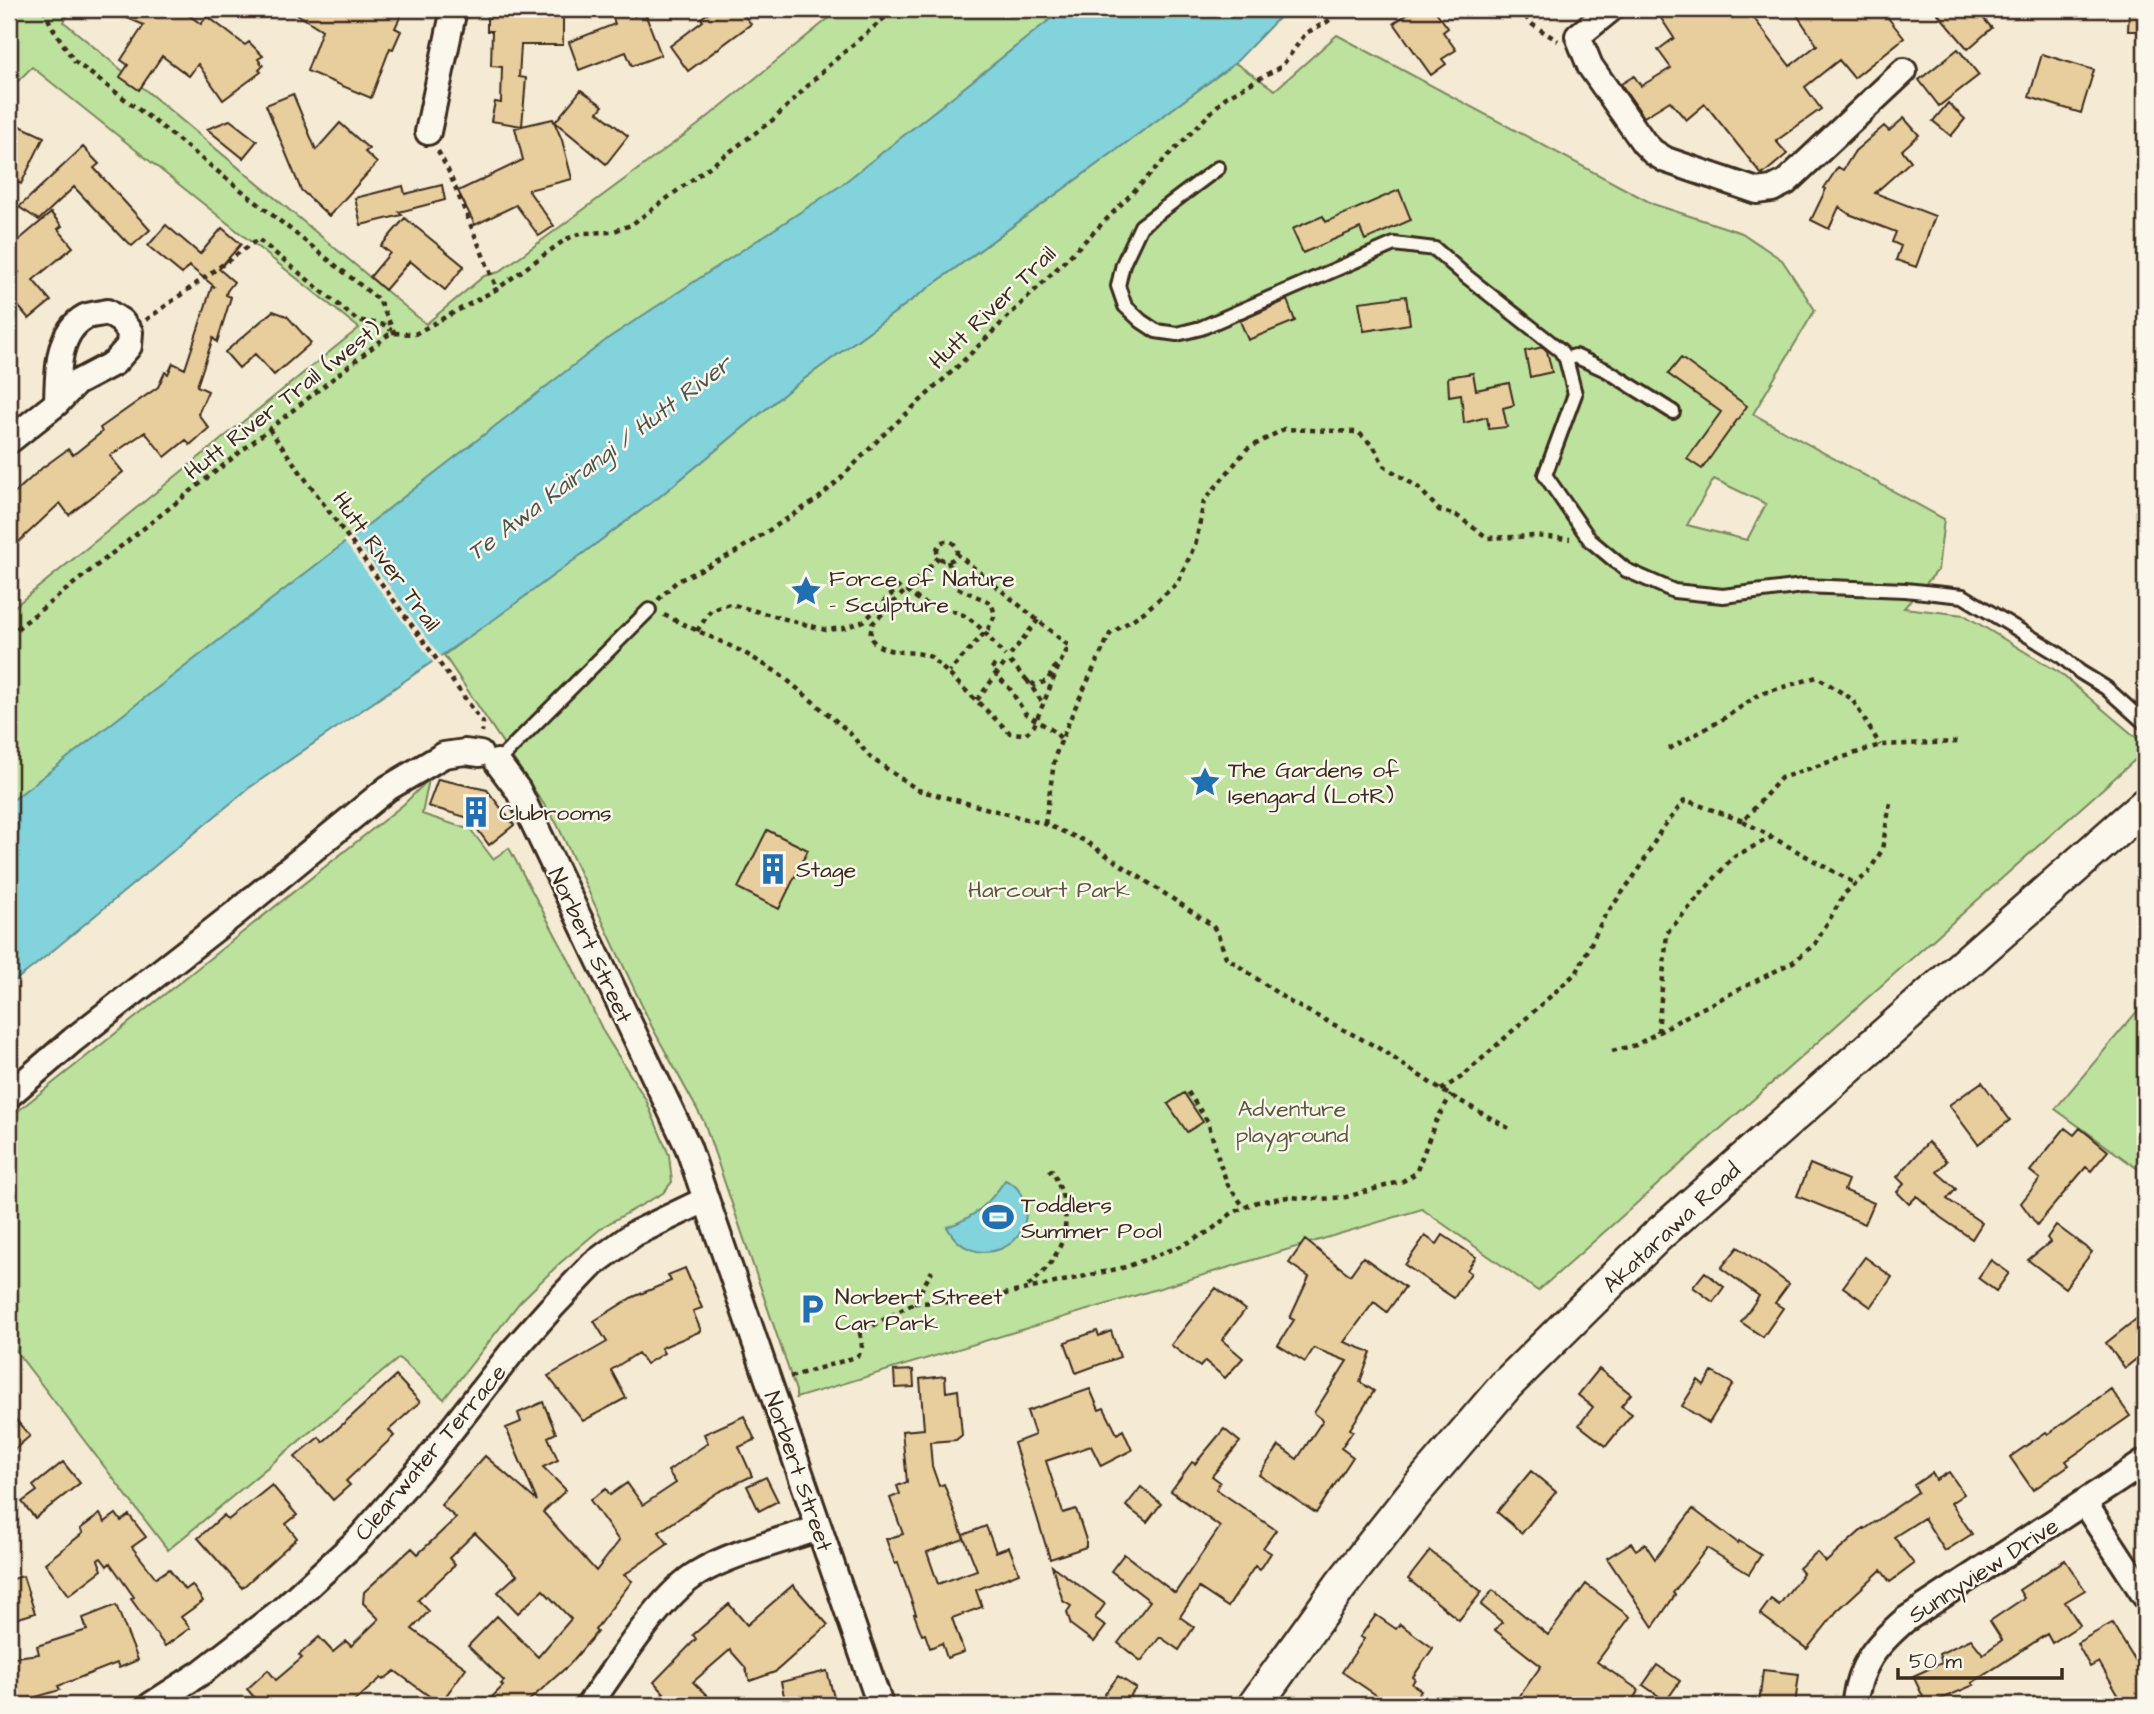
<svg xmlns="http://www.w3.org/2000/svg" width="2154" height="1714" viewBox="0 0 2154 1714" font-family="'Architects Daughter',sans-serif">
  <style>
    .green { fill: #bce29d; stroke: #7c865e; stroke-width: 2; fill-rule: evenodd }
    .water { fill: #82d3db; stroke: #668f8f; stroke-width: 2 }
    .pier { fill: #f5ebd4 }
    .building { fill: #e8ce9d; stroke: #3b2a1e; stroke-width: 2 }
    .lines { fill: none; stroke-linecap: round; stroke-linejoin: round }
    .lane-casing { stroke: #3b2a1e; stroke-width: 18 }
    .street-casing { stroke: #3b2a1e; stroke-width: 30 }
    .secondary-casing { stroke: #3b2a1e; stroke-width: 38 }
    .path { stroke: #3b2a1e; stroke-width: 4.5; stroke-dasharray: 5 5; stroke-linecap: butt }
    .lane { stroke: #fbf7ec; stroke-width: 12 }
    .street { stroke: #fbf7ec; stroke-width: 24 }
    .secondary { stroke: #fbf7ec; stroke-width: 33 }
    .labels { text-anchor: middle; stroke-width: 5; stroke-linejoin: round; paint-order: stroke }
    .street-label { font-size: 23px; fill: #3b2a1e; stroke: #fbf7ec }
    .poi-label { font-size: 23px; fill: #3b2a1e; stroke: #fbf7ec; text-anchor: start }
    .park-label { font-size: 23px; fill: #5b583e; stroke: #fbf7ec }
    .water-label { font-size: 24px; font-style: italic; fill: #4d544d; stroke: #fbf7ec }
  </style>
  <rect width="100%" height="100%" fill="#f5ebd4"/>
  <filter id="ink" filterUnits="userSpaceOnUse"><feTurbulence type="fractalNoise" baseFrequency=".0143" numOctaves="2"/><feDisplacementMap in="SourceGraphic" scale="14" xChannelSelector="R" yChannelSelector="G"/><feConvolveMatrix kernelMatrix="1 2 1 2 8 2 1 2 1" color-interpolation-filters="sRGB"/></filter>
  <g filter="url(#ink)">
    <path class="green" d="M9 9H71L64 22 426 324 484 276 499 272 698 125 840 9H1074L993 76 9 816V611L359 328 32 67 9 90Z
      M1337 35 1653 204 1742 233 1782 260 1815 310 1753 414 1944 519 1938 570 1904 608 1964 615 2060 673 2145 745V751L1538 1291 1422 1209 796 1398V1391L704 1122 652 1027 557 824 444 655 659 497 789 390 1235 63 1275 90ZM1714 479 1766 504 1747 540 1687 525Z
      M429 779 422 814 471 830 493 859 509 848 570 962 604 1033 646 1100 669 1155 672 1182 663 1193 604 1226 560 1263 520 1302 444 1399 399 1358 168 1550 9 1342V1118L404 804Z
      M2145 1002V1174L2055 1109Z"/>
    <path class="water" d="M1063 9H1287L1235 63 789 390 659 497 496 618 249 788 33 967 9 985V803L610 337 840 186Z
      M1005 1180C1014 1183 1020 1190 1023 1199 1040 1247 971 1275 947 1227 974 1218 990 1203 1005 1180Z"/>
    <path class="pier" d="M351 534 443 660 435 665 343 540Z"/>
    <path class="building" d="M106 9H181L201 24 207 16 245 45 249 42 263 56 258 59 263 66 259 70 261 72 223 100 198 64 189 76 162 56 139 90 120 77 128 65 121 60 144 25Z
      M289 9H404L395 28 401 31 393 49 390 48 371 98 307 71 322 30Z
      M537 9H563V45H521L519 77 526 78 522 126 553 119 562 140 572 179 528 190 554 226 539 236 516 205 475 225 458 191 523 160 515 128 522 126 491 121 495 102 501 103 502 67 491 66 492 31H487V13L537 14Z
      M610 9H632L634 16 644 11 661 55 632 66 626 52 579 70 569 42 615 24Z
      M714 9H739L751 24 688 71 670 46 703 21 701 18Z
      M1415 9H1434L1448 28 1443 32 1456 50 1442 59 1446 64 1431 75 1394 23Z
      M1655 9H1747L1790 66 1817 45 1793 9H1881L1904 38 1854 78 1839 60 1805 87 1821 109 1776 141 1787 154 1762 175 1705 104 1686 120 1670 101 1644 117 1621 84 1634 76 1641 86 1671 68 1658 50 1674 38Z
      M1934 9H1975L1992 28 1968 49Z
      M2129 9H2145V31H2128Z
      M1958 49 1979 75 1939 106 1919 80Z
      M2042 54 2094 70 2081 113 2029 97Z
      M581 90 603 106 598 112 628 136 606 164 555 122Z
      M293 94 316 150 340 123 369 149 365 152 377 163 329 216 301 190 266 105Z
      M1948 103 1965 119 1951 136 1933 121Z
      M1904 118 1919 135 1902 150 1911 161 1875 193 1935 216 1916 267 1896 260 1901 246 1892 242 1896 232 1849 214 1839 207 1829 229 1811 220 1826 189 1824 188 1838 167 1843 170 1855 151 1884 126 1889 131Z
      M230 120 257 141 243 158 207 129Z
      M18 125 44 137 21 184 9 178V145Z
      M83 147 99 164 94 168 150 230 132 246 125 239 124 240 74 187 39 220 19 207Z
      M442 185 445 200 399 212 402 215 361 225 355 198 403 186 405 194Z
      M1399 190 1411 220 1365 240 1360 228 1303 253 1292 229 1323 216 1326 222Z
      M51 213 62 226 58 229 73 247 33 280 51 301 29 319 9 295V280L19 272 9 260V254L17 247 14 244Z
      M405 218 464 266 445 290 410 261 385 290 370 277 390 253 381 246Z
      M166 225 200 254 222 228 241 244 219 269 234 282 227 291 226 295 231 297 217 342 213 338 197 386 208 391 198 414 209 428 190 445 186 440 165 457 145 432 110 456 123 472 69 515 60 503 9 551V498L42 468 68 449 73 455 102 432 100 428 158 387 165 372 168 374 173 363 185 369 212 286 215 287 189 266 182 274 148 246Z
      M1406 296 1410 324 1364 331 1359 302Z
      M1287 300 1295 321 1248 340 1240 321Z
      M273 311 287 316 311 343 274 375 255 354 239 368 225 352Z
      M1543 347 1547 351 1552 372 1530 377 1525 351Z
      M1681 358 1747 406 1702 469 1687 459 1721 412 1668 374Z
      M1473 373 1476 390 1509 383 1514 405 1503 408 1507 427 1489 429 1487 417 1464 423 1461 394 1449 396 1448 377Z
      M438 779 487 790 514 825 489 845 469 818 428 806Z
      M767 830 808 850 779 909 738 888Z
      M1982 1082 2010 1120 1978 1144 1949 1105Z
      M1184 1093 1203 1122 1187 1132 1168 1104Z
      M2065 1128 2074 1135 2080 1128 2108 1151 2091 1171 2086 1167 2037 1225 2021 1203 2040 1179 2030 1171Z
      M1928 1142 1947 1161 1937 1172 1956 1189 1947 1199 1982 1223 1972 1239 1940 1217 1917 1196 1909 1204 1897 1192 1904 1184 1897 1177Z
      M1810 1164 1848 1180 1844 1190 1874 1203 1865 1224 1797 1196Z
      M2056 1225 2092 1252 2065 1288 2028 1260 2050 1242 2047 1238Z
      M1443 1235 1476 1257 1467 1270 1471 1273 1454 1298 1405 1265 1425 1236 1437 1244Z
      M1305 1240 1350 1275 1363 1257 1405 1287 1387 1312 1374 1302 1344 1342 1371 1352 1360 1382 1374 1391 1350 1429 1353 1431 1341 1448 1353 1457 1316 1513 1259 1475 1279 1446 1297 1459 1323 1420 1314 1413 1347 1361 1314 1348 1305 1362 1278 1345 1294 1320 1290 1318 1309 1277 1289 1263Z
      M1738 1247 1789 1284 1775 1303 1783 1308 1763 1337 1741 1322 1759 1296 1721 1268Z
      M1865 1257 1892 1277 1871 1307 1843 1287Z
      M1991 1260 2009 1273 1996 1291 1978 1278Z
      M685 1268 702 1308 693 1311 701 1331 661 1348 664 1353 646 1364 638 1353 611 1370 626 1398 583 1421 548 1376 607 1342 594 1321 631 1298 671 1281 668 1275Z
      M1705 1272 1724 1287 1713 1302 1693 1287Z
      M1216 1288 1245 1310 1222 1340 1243 1358 1225 1378 1205 1361 1200 1367 1171 1345Z
      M2145 1312V1352L2125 1368 2106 1343Z
      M1097 1331 1099 1336 1111 1331 1120 1357 1076 1373 1065 1342Z
      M1599 1369 1631 1394 1621 1406 1632 1414 1606 1446 1579 1425 1593 1407 1578 1395Z
      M913 1370 914 1387 895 1388 894 1371Z
      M1712 1372 1733 1384 1709 1423 1682 1406 1698 1380 1704 1385Z
      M396 1376 420 1402 389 1430 394 1436 346 1481 350 1485 333 1500 295 1457 319 1437 323 1442Z
      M945 1376 946 1392 958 1390 962 1435 956 1440 930 1442 932 1466 939 1486 944 1484 964 1539 927 1552 938 1584 977 1570 963 1535 986 1526 996 1552 1009 1547 1019 1573 976 1590 982 1607 952 1618 964 1652 947 1658 942 1643 930 1648 925 1634 922 1635 914 1614H916L898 1563 895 1564 886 1539 903 1534 890 1498 900 1494 897 1486 907 1482 902 1431 924 1429 920 1379Z
      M1090 1389 1099 1410 1104 1408 1117 1434 1123 1430 1132 1450 1101 1466 1091 1446 1046 1461 1063 1513 1076 1509 1086 1540V1547L1050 1559 1014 1443 1035 1435 1027 1411Z
      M2111 1389 2130 1416 2066 1461 2069 1465 2033 1490 2010 1457 2046 1432 2048 1434Z
      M543 1402 556 1433 548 1437 558 1460 543 1467 566 1490 543 1512 596 1571 619 1541 590 1500 606 1489 610 1495 627 1483 643 1505 676 1483 668 1471 708 1443 704 1434 744 1416 755 1440 739 1447 752 1476 718 1492 659 1532 668 1544 624 1575 632 1581 595 1630 597 1632 569 1665 524 1705H484L503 1686 501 1684 504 1681 468 1646 497 1616 538 1657 571 1619 543 1590 518 1613 498 1592 517 1575 475 1533 449 1558 455 1565 418 1600 429 1611 412 1629 466 1668 440 1704 395 1671 383 1680 381 1678 350 1705H261L247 1689 268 1670 276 1680 302 1658 299 1655 319 1637 333 1652 346 1641 351 1646 379 1619 363 1603 364 1592 412 1548 418 1554 456 1518 441 1505 485 1456 537 1501 506 1428 521 1422 518 1413Z
      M9 1412 30 1436 9 1454Z
      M1224 1429 1240 1442 1212 1476 1220 1482 1216 1489 1276 1530 1263 1548 1271 1553 1260 1570 1255 1566 1228 1607 1199 1588 1180 1617 1194 1627 1179 1650 1160 1637 1141 1661 1118 1643 1150 1601 1111 1571 1124 1554 1175 1593 1220 1527 1171 1491 1192 1462 1195 1464Z
      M63 1462 80 1483 35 1518 22 1502 37 1491 33 1486Z
      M1531 1471 1556 1492 1522 1533 1497 1512Z
      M1949 1472 1964 1494 1951 1503 1972 1534 1945 1551 1924 1518 1894 1537 1914 1564 1890 1582 1881 1570 1837 1611 1807 1649 1760 1614 1771 1599 1779 1605 1803 1573 1799 1568 1817 1552 1826 1562 1864 1528 1865 1529 1918 1492 1914 1485 1932 1473 1936 1480Z
      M766 1477 778 1501 759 1511 747 1486Z
      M272 1485 297 1515 286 1524 297 1538 242 1588 198 1538 224 1515 228 1520Z
      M1141 1487 1161 1504 1147 1522 1126 1506Z
      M1693 1509 1738 1543 1739 1541 1761 1555 1749 1574 1707 1548 1673 1593 1675 1595 1653 1627 1607 1558 1631 1543 1636 1550 1645 1544 1655 1559Z
      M100 1514 105 1522 116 1514 121 1521 129 1515 146 1537 132 1547 156 1578 169 1569 185 1590 192 1585 203 1601 181 1617 190 1628 165 1646 131 1599 134 1597 110 1563 107 1566 101 1558 98 1560 102 1570 69 1595 45 1563 83 1533 80 1529Z
      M1430 1551 1482 1592 1459 1620 1408 1579Z
      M2065 1560 2085 1590 2065 1602 2080 1625 2052 1643 2047 1634 1972 1683 1974 1685 1927 1705 1913 1676 1942 1663 1939 1654 1971 1639 1983 1654 2002 1640 1990 1621 2024 1598 2019 1590Z
      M1052 1566 1105 1604 1095 1618 1106 1626 1094 1642 1071 1625 1067 1612 1071 1606 1063 1601Z
      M23 1576 35 1613 9 1621V1580Z
      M1586 1584 1630 1617 1597 1662 1639 1690 1629 1705H1513L1541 1666 1495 1630 1502 1622 1481 1605 1493 1590 1548 1635Z
      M793 1585 828 1625 775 1672 750 1681 745 1667 730 1650 693 1682 717 1705H652L664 1693 654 1682 696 1639 693 1635 729 1604 747 1625Z
      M116 1605 138 1660 119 1668 117 1663 58 1686 60 1690 9 1705V1658L39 1654 37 1646 87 1630 83 1618Z
      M1376 1615 1396 1629 1400 1624 1433 1648 1413 1677 1415 1679 1412 1684 1421 1690 1410 1705H1391L1342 1672 1364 1639 1360 1637Z
      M2112 1623 2145 1677V1705H2124L2099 1662 2090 1667 2077 1643Z
      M1657 1665 1680 1681 1666 1701 1643 1685Z
      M1763 1670 1799 1674 1795 1705H1759Z
      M827 1671 836 1705H786L781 1682Z
      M1118 1676 1136 1688 1123 1705H1097Z"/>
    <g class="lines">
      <defs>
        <path id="lane" d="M1218 168 1141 226 1123 264 1118 286 1125 306 1141 321 1156 331 1177 334 1201 328 1394 244 1435 249 1466 276 1560 350 1566 359 1575 394 1545 475 1590 540 1626 570 1674 591 1723 596 1803 586 1905 590 1963 596 2060 655 2080 672 2106 688 2145 723
          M1566 359 1575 356 1606 370 1673 412
          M495 761 497 762 649 610"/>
        <path id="street" d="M1611 9 1578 36 1590 66 1644 143 1653 152 1666 160 1757 191 1772 189 1786 182 1904 71
          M428 132 454 9
          M9 441 57 403 76 383 114 363 129 346 130 332 121 321 107 312C101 314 91 314 85 317 56 333 58 375 57 403
          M497 762 518 790 688 1147 880 1705
          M9 1095 73 1040 238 911 388 788 444 755 465 752 480 754
          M2085 1504 2145 1596
          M151 1705 202 1672 282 1610 358 1540 427 1461 512 1352 552 1307 593 1264 634 1234 705 1200
          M589 1705C615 1669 661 1594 698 1573 731 1553 781 1541 819 1528
          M1854 1705C1860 1664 1875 1646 1905 1620L2145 1462"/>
        <path id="secondary" d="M1255 1705 1341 1585 1413 1494 1507 1384 1657 1236 2145 805"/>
      </defs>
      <use href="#lane" class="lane-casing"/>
      <use href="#street" class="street-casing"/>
      <use href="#secondary" class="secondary-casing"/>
      <path class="path" d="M44 9 51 25 74 61 162 127 379 300 395 334
        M1518 9 1533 25 1558 41
        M438 151 448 170 497 289
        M146 320 258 239 357 320 385 325 391 330
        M269 429 483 723 482 732
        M937 551a10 10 0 1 1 20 0a10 10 0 1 1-20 0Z
        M939 557 872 624 870 637C884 658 911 648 931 657L1010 733 1026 734 1034 726 1060 663 1069 646 957 554
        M948 561 955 587 987 601 992 605 995 615 988 629 949 672
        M907 590C931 612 936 604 961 614 979 622 992 642 1005 656
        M658 600 676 582 734 553 819 498 841 478 881 437 958 366 1095 231 1226 97 1282 66 1306 33 1327 22 1342 9
        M664 615 743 652 780 674 848 731 871 758 918 790 1045 824 1085 841 1212 925 1217 932 1226 957 1290 1002 1377 1047 1441 1090 1510 1129
        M697 631 711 610 730 604 826 630 844 628 864 621 900 586
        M9 635 388 335 396 333 415 334 431 325 497 289 566 239 582 233 611 232 631 225 774 119 828 66 895 9
        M1010 655 1038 620
        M1010 662 1027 680 1035 685 1047 681 1056 665 1059 663
        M995 665 991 669 1010 689 1025 713 1055 732 1062 740
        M1027 680 1044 705
        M977 700 1006 662
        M1669 749 1720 721 1760 694 1817 677 1852 699 1880 745
        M1743 821 1856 884
        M1045 824 1055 756 1073 712 1110 634 1144 612 1178 583 1196 542 1204 501 1247 449 1284 429 1358 432 1374 447 1384 466 1419 488 1439 510 1456 515 1488 538 1536 536 1570 539
        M1658 1032 1667 933 1733 857 1772 837
        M1612 1051 1636 1045 1685 1017 1793 962 1815 944 1845 893 1868 873 1882 850 1890 803
        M1441 1090 1463 1076 1577 972 1603 919 1640 868 1661 830 1685 800 1743 821 1781 778 1880 745 1958 742
        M1188 1092 1208 1122 1220 1164 1228 1185 1244 1207
        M1028 1286C1068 1253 1076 1217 1052 1170L1044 1175
        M914 1303 951 1302 1005 1294 1126 1267 1181 1246 1210 1231 1232 1213 1257 1202 1288 1197 1322 1199 1346 1197 1403 1181 1416 1173 1435 1123 1451 1095
        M790 1377 856 1357C864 1351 862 1343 860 1333L914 1303 932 1271"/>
      <use href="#lane" class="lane"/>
      <use href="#street" class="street"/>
      <use href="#secondary" class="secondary"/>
    </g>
  </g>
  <defs>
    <symbol id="sight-bare" viewBox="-9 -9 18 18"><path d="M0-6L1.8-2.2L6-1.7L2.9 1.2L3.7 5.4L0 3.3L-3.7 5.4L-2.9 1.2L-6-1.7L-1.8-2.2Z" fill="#1f6fb2" stroke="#fbf7ec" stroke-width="2.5" paint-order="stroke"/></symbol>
    <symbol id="building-bare" viewBox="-9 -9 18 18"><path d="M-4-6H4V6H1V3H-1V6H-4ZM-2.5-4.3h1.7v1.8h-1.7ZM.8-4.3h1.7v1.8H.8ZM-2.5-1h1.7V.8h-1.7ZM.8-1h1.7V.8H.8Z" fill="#1f6fb2" stroke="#fbf7ec" stroke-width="2.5" paint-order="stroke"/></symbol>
    <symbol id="stadium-bare" viewBox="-9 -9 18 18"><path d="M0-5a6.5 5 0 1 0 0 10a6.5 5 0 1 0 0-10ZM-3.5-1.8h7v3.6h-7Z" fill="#1f6fb2" stroke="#fbf7ec" stroke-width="2.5" paint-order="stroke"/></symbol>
    <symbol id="parking-bare" viewBox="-9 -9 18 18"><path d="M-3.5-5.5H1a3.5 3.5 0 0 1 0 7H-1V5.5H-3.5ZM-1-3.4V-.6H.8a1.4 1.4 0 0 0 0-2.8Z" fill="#1f6fb2" stroke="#fbf7ec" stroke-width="2.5" paint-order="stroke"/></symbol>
  </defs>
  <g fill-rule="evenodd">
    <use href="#sight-bare" x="784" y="569" width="44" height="44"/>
    <use href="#sight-bare" x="1183" y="760" width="44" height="44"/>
    <use href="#building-bare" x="454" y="790" width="44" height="44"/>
    <use href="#building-bare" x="751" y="847" width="44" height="44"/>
    <use href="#stadium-bare" x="976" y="1195" width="44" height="44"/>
    <use href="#parking-bare" x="790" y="1287" width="44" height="44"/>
  </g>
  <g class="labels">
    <g class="street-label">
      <text transform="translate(992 307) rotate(-44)" y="8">Hutt River Trail</text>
      <text transform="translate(282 400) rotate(-38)" y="8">Hutt River Trail (west)</text>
      <text transform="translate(387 561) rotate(54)" y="8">Hutt River Trail</text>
      <text transform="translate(591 945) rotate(65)" y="8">Norbert Street</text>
      <text transform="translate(1671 1227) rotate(-43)" y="8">Akatarawa Road</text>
      <text transform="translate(430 1452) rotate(-50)" y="8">Clearwater Terrace</text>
      <text transform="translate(799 1471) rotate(71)" y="8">Norbert Street</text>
      <text transform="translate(1983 1570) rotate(-33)" y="8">Sunnyview Drive</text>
    </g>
    <g class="poi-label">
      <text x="829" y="586">Force of Nature<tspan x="829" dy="26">- Sculpture</tspan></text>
      <text x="1228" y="777">The Gardens of<tspan x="1228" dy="26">Isengard (LotR)</tspan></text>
      <text x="499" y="820">Clubrooms</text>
      <text x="796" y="877">Stage</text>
      <text x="1021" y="1212">Toddlers<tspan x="1021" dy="26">Summer Pool</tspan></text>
      <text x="835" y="1304">Norbert Street<tspan x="835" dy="26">Car Park</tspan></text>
    </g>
    <g class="park-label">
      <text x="1049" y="897">Harcourt Park</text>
      <text x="1292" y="1116">Adventure<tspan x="1292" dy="26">playground</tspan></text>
    </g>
    <g class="water-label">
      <text transform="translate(599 458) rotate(-37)" y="8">Te Awa Kairangi / Hutt River</text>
    </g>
  </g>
  <rect width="2154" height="1714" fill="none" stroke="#fbf7ec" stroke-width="35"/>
  <rect x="18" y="18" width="2119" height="1679" fill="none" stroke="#3b2a1e" stroke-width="2.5" filter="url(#ink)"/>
  <path d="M1898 1668v10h164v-10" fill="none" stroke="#3b2a1e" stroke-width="3.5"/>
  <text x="1909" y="1668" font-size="21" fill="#3b2a1e" stroke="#fbf7ec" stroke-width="5" paint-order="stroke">50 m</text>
</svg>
